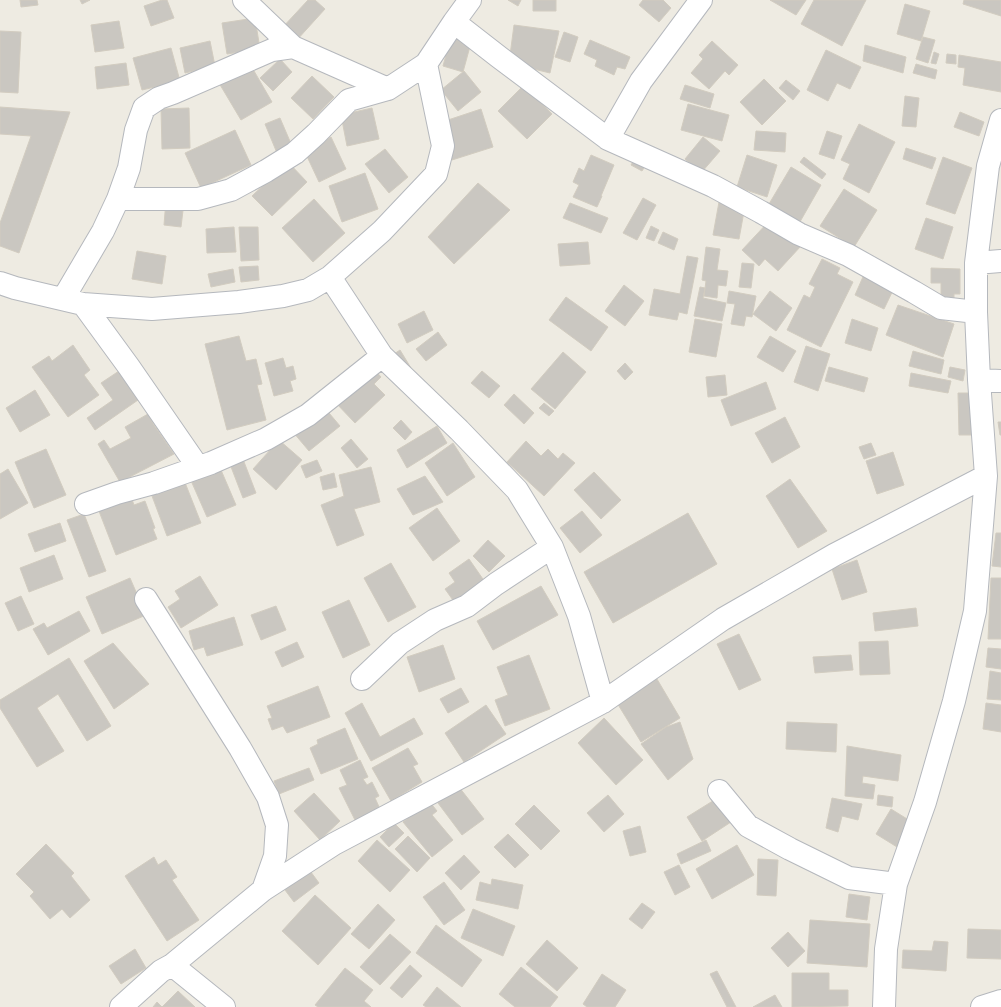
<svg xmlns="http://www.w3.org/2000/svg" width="1001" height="1007" viewBox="0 0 1001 1007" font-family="'DM Sans',sans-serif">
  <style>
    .building { fill: #cac7c1; stroke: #d2ccc0 }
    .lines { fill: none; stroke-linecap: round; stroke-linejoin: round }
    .minor-casing { stroke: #b5b8bd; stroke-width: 24 }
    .minor { stroke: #fff; stroke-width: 22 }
  </style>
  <rect width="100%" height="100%" fill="#eeebe2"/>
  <path class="building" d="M20 0H37L38 5 21 7Z
    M80 0H90L82 4Z
    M162 0H167L174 18 151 26 144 6Z
    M308 0H315L325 9 296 41 282 28Z
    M508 0H521L518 6Z
    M533 0H556V11H533Z
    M643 0H663L671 8 659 22 639 5Z
    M770 0H806L796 15Z
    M814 0H866L842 46 801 24Z
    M964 0H1001V16L963 4Z
    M905 4 930 11 921 41 897 34Z
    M255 18 260 49 227 54 222 23Z
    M119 21 124 48 95 52 91 25Z
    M514 25 559 31 550 73 509 63Z
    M0 31 21 32 18 93 0 92Z
    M564 32 578 37 570 62 555 57Z
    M452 33 472 39 463 72 443 66Z
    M923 37 935 40 928 63 916 59Z
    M590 40 630 57 625 69 617 67 614 75 595 66 597 60 584 54Z
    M210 41 215 66 185 73 180 48Z
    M712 41 738 65 729 75 725 71 709 89 691 73 703 59 699 55Z
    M865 45 906 57 903 73 863 61Z
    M171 48 180 81 142 90 133 58Z
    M826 50 861 67 850 89 837 83 828 101 807 90Z
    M934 52 939 54 936 64 931 63Z
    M947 54 956 55V64L946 63Z
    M959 55 1001 62V92L963 85 965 68 958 67Z
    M280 59 292 72 273 91 260 78Z
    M126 63 129 85 97 89 95 67Z
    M250 64 272 102 241 120 219 83Z
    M916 64 937 70 935 79 913 73Z
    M464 71 481 92 458 111 441 90Z
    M312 76 334 97 313 119 291 98Z
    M764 79 786 101 762 125 740 102Z
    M786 80 800 91 793 100 779 88Z
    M524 85 552 114 527 139 498 111Z
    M685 85 714 94 710 108 680 99Z
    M905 96 919 98 916 127 902 126Z
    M688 104 729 115 722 141 681 130Z
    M0 107 70 112 19 253 0 246V223L31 136 0 134Z
    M189 108 190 148 162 149 161 109Z
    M372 108 379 139 347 146 341 115Z
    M481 109 493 147 452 160 439 123Z
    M960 112 984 122 979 136 954 127Z
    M280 118 292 146 277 153 265 124Z
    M859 124 895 142 869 193 843 179 850 164 841 160Z
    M235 130 251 165 201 188 185 153Z
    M756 131 786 133 785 152 754 150Z
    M827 131 842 136 834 159 819 154Z
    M331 137 346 169 319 182 304 150Z
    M703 137 720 151 701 173 685 159Z
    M906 148 936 158 932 169 903 159Z
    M385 149 408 177 389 193 365 164Z
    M638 153 649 160 642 171 631 165Z
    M591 155 614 165 601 196H602L597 207 573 197 579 185 573 182 579 168 584 171Z
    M747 155 777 165 767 197 737 187Z
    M804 157 826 174 822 179 800 162Z
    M943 157 972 168 955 214 926 204Z
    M288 162 307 182 272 216 252 196Z
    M791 167 821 185 797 227 766 209Z
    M365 173 378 209 342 222 329 186Z
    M478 183 510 210 454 264 428 237Z
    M844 189 877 210 854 247 820 226Z
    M643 198 656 205 637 240 623 233Z
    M314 199 345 233 313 262 282 228Z
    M166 200 184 202 181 227 164 225Z
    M719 202 745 206 739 239 713 235Z
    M570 203 608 218 601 233 563 218Z
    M926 218 953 227 943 259 915 249Z
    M771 219 801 246 778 271 765 259 759 266 742 250Z
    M651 226 659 230 654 241 646 238Z
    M234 227 236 252 207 253 206 229Z
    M239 227H258L259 260 241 261Z
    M663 232 678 239 674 250 658 243Z
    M588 242 590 264 560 266 558 244Z
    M706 247 720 249 717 270 728 271 726 286 718 285 717 298 704 296 706 281 702 280Z
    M137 251 166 256 162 284 132 279Z
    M687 256 698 258 687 314 679 312 677 320 649 315 654 289 680 294Z
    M822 259 840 268 837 274 853 282 821 347 787 330 804 295 810 298 815 287 809 284Z
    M742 263 754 264 751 288 739 287Z
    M258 266 259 280 241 282 239 267Z
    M931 268 960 269V294H954V298H941V283H931Z
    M233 269 235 282 211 287 208 274Z
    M866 270 896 284 884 309 855 295Z
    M624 285 644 301 625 326 605 311Z
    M700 287 705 288 703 298 726 303 722 321 694 316Z
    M729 291 756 296 752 317 746 316 744 326 731 324 735 304 727 303Z
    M770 291 792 308 776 331 753 314Z
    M566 297 608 327 591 351 549 320Z
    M898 305 954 324 943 357 886 335Z
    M424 311 433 330 407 343 398 324Z
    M695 319 722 324 716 357 689 352Z
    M852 319 878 328 871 351 845 343Z
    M438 332 447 345 426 361 416 349Z
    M239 336 246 361 256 359 262 384 257 385 266 420 227 430 205 344Z
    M770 336 796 351 783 372 757 357Z
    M73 345 90 370 84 375 99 395 68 417 32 367 49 356 52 361Z
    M806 346 830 354 818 391 794 382Z
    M400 350 411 368 402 373 391 356Z
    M913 351 944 360 941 374 909 366Z
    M563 352 586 372 555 409 531 389Z
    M283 358 286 368 293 366 296 379 290 381 293 391 274 396 265 363Z
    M625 363 633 372 625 380 617 371Z
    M372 367 381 377 374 384 385 395 355 423 335 402Z
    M829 367 868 378 864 392 825 381Z
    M950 367 965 370 963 381 948 377Z
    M119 371 138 400 95 430 87 418 113 400 101 383Z
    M482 371 500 386 489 398 471 383Z
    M911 373 951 381 948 393 909 386Z
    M725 375 727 395 708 397 706 377Z
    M766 382 776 409 731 426 721 400Z
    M35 390 50 415 20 432 6 408Z
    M958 393H973L974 435H959Z
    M514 394 534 413 524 424 504 405Z
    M544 403 554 411 549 416 539 408Z
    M324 407 340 426 309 451 293 432Z
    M148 414 154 425 174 454 120 482 98 444 104 440 110 449 131 438 125 427Z
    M785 417 800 447 772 463 755 433Z
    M401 420 412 432 405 440 393 428Z
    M998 422H1001V435H1000Z
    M437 426 447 443 407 468 397 450Z
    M351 439 368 459 357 468 341 448Z
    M279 440 302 460 276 490 253 469Z
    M526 441 541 456 548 449 558 459 563 453 575 463 544 496 507 462Z
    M453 443 475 477 447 496 425 463Z
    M871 443 876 455 864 459 859 447Z
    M46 449 66 495 34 508 15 462Z
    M893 452 904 485 877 494 866 461Z
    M241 454 256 493 243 498 228 459Z
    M317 460 322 471 306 478 301 466Z
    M218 463 236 505 207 517 189 476Z
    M371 467 380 502 354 509 364 535 337 546 321 505 344 496 339 475Z
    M8 469 28 503 0 519V474Z
    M594 472 621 500 601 519 574 490Z
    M334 473 337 487 323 490 320 477Z
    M182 475 201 523 167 536 149 488Z
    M425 476 443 502 413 515 397 489Z
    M790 479 827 531 798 548 766 496Z
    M130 494 134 505 145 501 155 528 153 529 157 539 116 555 97 506Z
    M437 508 460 541 433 561 409 528Z
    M582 511 602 535 580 553 560 528Z
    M688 513 717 564 613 623 584 572Z
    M84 514 106 571 89 577 67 520Z
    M60 523 66 541 35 552 28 534Z
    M996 533H1001V567L992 566Z
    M488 540 505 556 489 572 473 556Z
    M54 555 63 579 29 592 20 568Z
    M469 559 485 582 455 603 445 589 455 582 449 573Z
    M857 560 867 592 842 600 832 569Z
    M391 563 416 607 388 622 364 578Z
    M200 576 218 605 181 628 168 607 180 599 175 591Z
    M130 578 146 615 102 634 86 597Z
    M991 578H1001V639H988Z
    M541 586 558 615 493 650 477 621Z
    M21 596 34 624 18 631 5 603Z
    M349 600 370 645 343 658 322 612Z
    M276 606 286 630 261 640 251 615Z
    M916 608 918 626 875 631 873 613Z
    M79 611 90 631 48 655 33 629 44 623 47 628Z
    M234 617 243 645 207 656 204 647 194 650 189 631Z
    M739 634 761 680 739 690 717 644Z
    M888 641 890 674 860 675 859 642Z
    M297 642 304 657 282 667 275 652Z
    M113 643 149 684 114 709 84 661Z
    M443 645 455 679 419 692 407 657Z
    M988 648 1001 649V669L986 667Z
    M529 655 550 709 505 726 495 700 508 695 497 667Z
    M851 655 853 670 815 673 813 657Z
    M69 658 111 726 87 741 58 694 37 708 64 751 37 767 0 708V700Z
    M990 671 1001 673V700L987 699Z
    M654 674 680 718 641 742 614 698Z
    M318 686 330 717 287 733 283 726 272 730 268 719 272 718 267 706Z
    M461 688 469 702 448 713 440 699Z
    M362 703 380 737 414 718 423 734 371 761 345 713Z
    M986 703 1001 705V732L983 729Z
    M486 705 506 734 464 762 445 733Z
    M604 718 643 760 616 785 578 743Z
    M680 722 693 759 668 780 641 744 666 727Z
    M787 722 837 724 836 752 786 749Z
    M345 728 358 759 321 774 310 748 318 744 317 740Z
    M847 746 901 755 898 781 863 776 862 783 875 785 873 799 845 796Z
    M408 748 418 764 413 766 422 782 391 801 372 768Z
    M360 760 368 777 363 779 367 785 372 782 379 796 375 798 380 809 355 820 339 788 347 785 340 770Z
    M309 768 314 780 279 794 274 781Z
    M459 787 484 819 462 835 438 803Z
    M314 793 340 821 320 840 294 811Z
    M608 795 624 814 604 832 587 813Z
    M878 795 893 797 892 807 877 805Z
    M832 798 862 804 858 820 842 816 838 832 826 828Z
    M716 799 731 822 702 841 687 817Z
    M429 801 437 811 432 815 453 840 432 857 403 822Z
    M534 805 560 831 541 850 515 824Z
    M891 809 912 822 897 847 876 834Z
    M394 823 404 833 389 847 380 837Z
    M640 826 646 852 630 856 623 831Z
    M508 834 529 855 515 868 494 847Z
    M408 836 430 858 417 872 395 849Z
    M377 840 410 870 390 892 358 861Z
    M706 840 711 851 681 864 677 854Z
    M46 844 74 873 71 876 90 900 70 918 62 909 50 919 30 896 34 892 16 874Z
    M737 845 754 875 712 899 696 869Z
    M464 855 480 872 461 890 445 873Z
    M154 857 158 865 166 860 177 877 172 880 199 920 167 941 125 876Z
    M758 859 778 860 776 896 757 895Z
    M305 864 319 883 294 902 279 882Z
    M679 865 690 887 675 895 664 872Z
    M492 879 523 885 518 909 476 900 480 882 491 885Z
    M444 882 465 910 444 925 423 897Z
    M849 894 870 897 867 920 846 917Z
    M315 895 351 928 318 965 282 931Z
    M642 903 655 912 642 929 629 919Z
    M378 904 395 920 369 949 351 934Z
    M473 909 515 926 503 956 461 938Z
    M810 920 870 924 867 967 807 963Z
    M436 925 482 960 462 987 416 953Z
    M968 929 1001 930V959L967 958Z
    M788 932 805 951 788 967 771 948Z
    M390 934 411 952 380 985 360 967Z
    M547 940 578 968 557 991 526 964Z
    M934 941 948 942 946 971 902 968 903 950 932 951Z
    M135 949 146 968 121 984 109 966Z
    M410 965 422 976 402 998 390 988Z
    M521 967 558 997 550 1007H515L499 994Z
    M345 968 373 990 364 1001 371 1007H318L315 1005Z
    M717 971 736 1007H727L710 974Z
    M792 973H829V990H848V1006L792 1007Z
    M602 974 626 990 615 1007H587L583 1004Z
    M437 987 461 1007H426L423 1005Z
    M178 991 195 1007H162Z
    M775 995 782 1007H753Z
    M157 1002 162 1007H153Z"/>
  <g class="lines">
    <defs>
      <path id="minor" d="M244 0 293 47
        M454 22 499 57 608 139 713 186 761 212 799 234 848 255 914 292 941 308 976 312
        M608 139 641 81 701 0
        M118 199H198L231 190 266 171 295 153 316 134 349 100 388 89 426 64 454 22 470 0
        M976 263 1001 261
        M330 277 382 356 459 430 517 490 552 547 579 616 603 702
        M0 283 15 288 83 304 152 309 239 302 283 296 308 290 330 277 382 231 436 174 443 146 426 64
        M63 299 103 231 118 199 129 168 136 130 144 108 159 98 173 93 272 50 293 47 388 89
        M83 304 129 367 198 467
        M979 380 1001 381
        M86 504 117 493 154 483 211 463 266 439 308 415 382 356
        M146 599 240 748 268 797 277 825 275 856 263 890
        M362 679 400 643 435 620 467 606 496 584 552 547
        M719 791 748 826 790 849 849 878 896 884
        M172 965 224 1007
        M121 1007 161 971 172 965 263 890 334 844 603 702 723 619 834 555 986 476
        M884 1007 886 949 896 884 925 802 954 701 975 611 986 476 979 380 976 312V263L988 166 1001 120
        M982 1007 1001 1001"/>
    </defs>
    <use href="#minor" class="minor-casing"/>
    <use href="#minor" class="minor"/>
  </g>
</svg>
